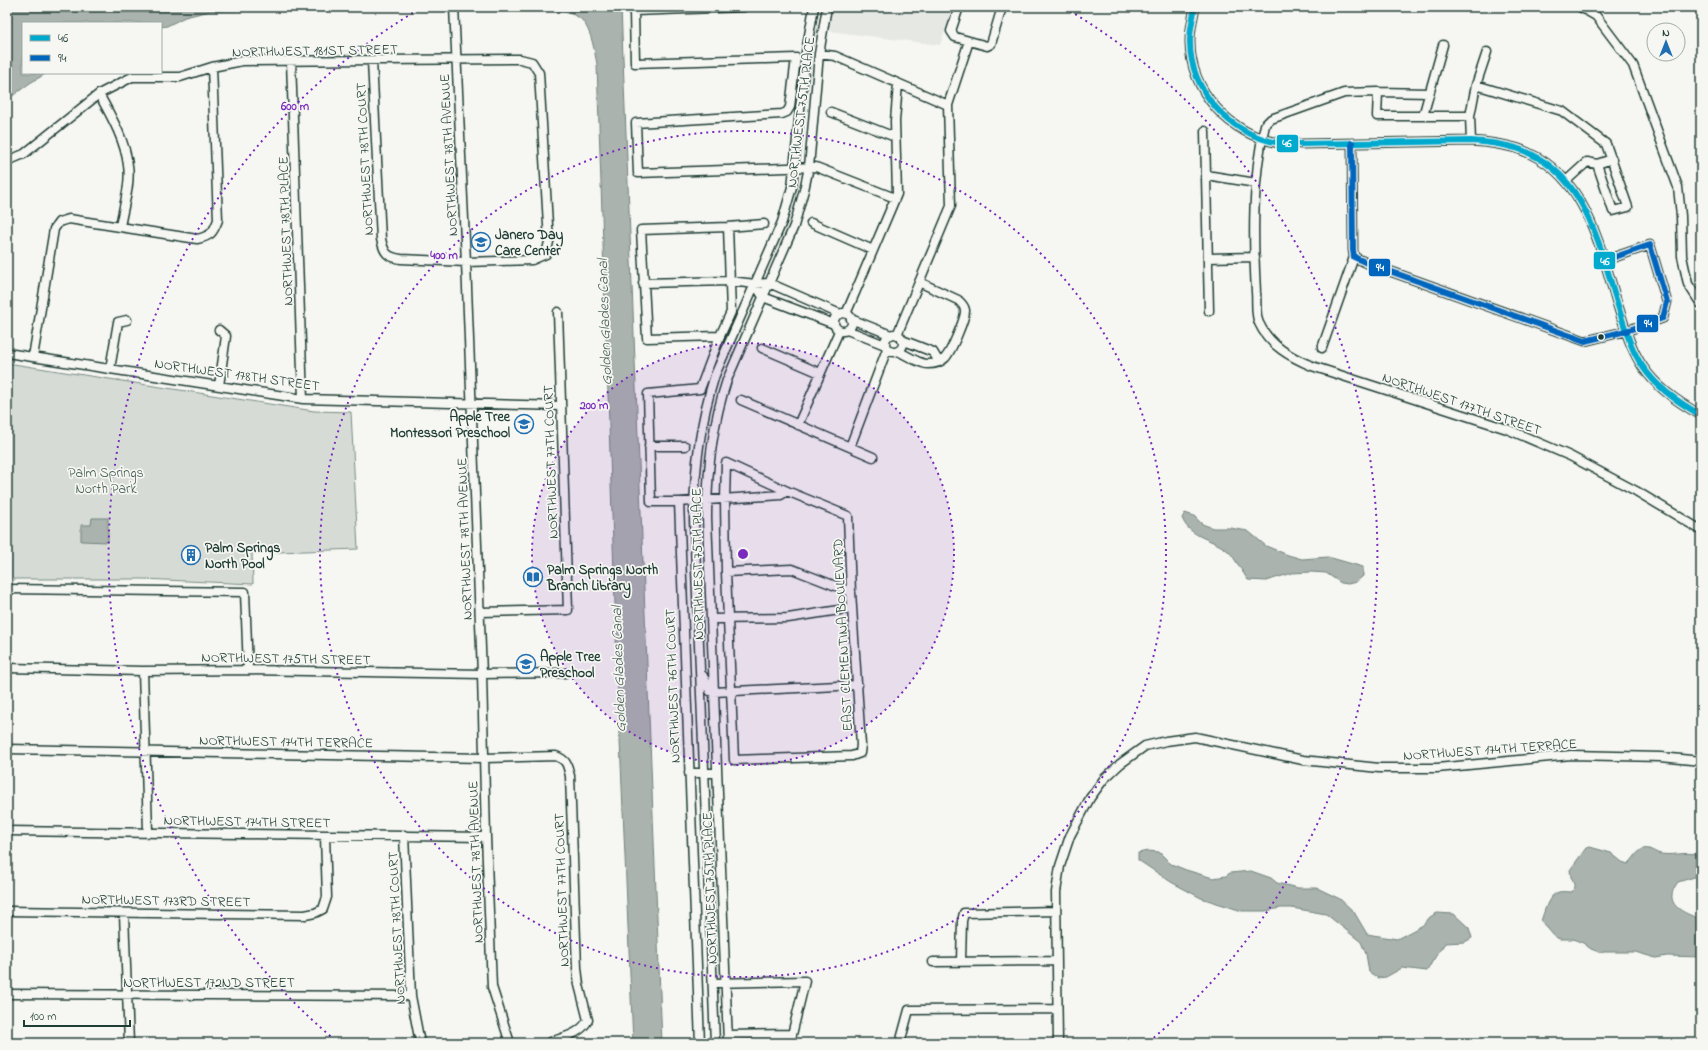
<svg xmlns="http://www.w3.org/2000/svg" width="1708" height="1050" viewBox="0 0 1708 1050" font-family="'Indie Flower',sans-serif">
  <style>
    .built { fill: #e6e8e4 }
    .green { fill: #d6dbd6; stroke: #7a8c85 }
    .water { fill: #aab3ae; stroke: #72847d }
    .lines { fill: none; stroke-linecap: round; stroke-linejoin: round }
    .minor-casing { stroke: #1f3d34; stroke-width: 11 }
    .minor { stroke: #f6f6f2; stroke-width: 8 }
    .bus-1-casing { stroke: #f6f6f2; stroke-width: 9 }
    .bus-2-casing { stroke: #f6f6f2; stroke-width: 9 }
    .bus-1 { stroke: #00a9ce; stroke-width: 6 }
    .bus-2 { stroke: #0065bd; stroke-width: 6 }
    .ring { fill: none; stroke: #7b2cbf; stroke-width: 2; stroke-dasharray: 2 4 }
    .bus-dot { fill: #1f3d34; stroke: #f6f6f2; stroke-width: 1.5 }
    .labels { text-anchor: middle; stroke-width: 3.5; stroke-linejoin: round; paint-order: stroke }
    .street-label { font-size: 14px; fill: #1f3d34; stroke: #f6f6f2 }
    .poi-label { font-size: 14px; font-weight: bold; fill: #1f3d34; stroke: #f6f6f2; text-anchor: start }
    .park-label { font-size: 14px; fill: #445d54; stroke: #f6f6f2 }
    .water-label { font-size: 15px; font-style: italic; fill: #425a52; stroke: #f6f6f2 }
    .centre { fill: #7b2cbf; stroke: #f6f6f2; stroke-width: 2 }
    .ring-label { font-size: 12px; text-anchor: middle; font-weight: bold; fill: #7b2cbf; stroke: #f6f6f2; stroke-width: 3.5; stroke-linejoin: round; paint-order: stroke }
    .line-badge { stroke: #f6f6f2; stroke-width: 1.5 }
    .badge-label { font-size: 11px; text-anchor: middle; font-weight: bold; fill: #fff }
  </style>
  <rect width="100%" height="100%" fill="#f6f6f2"/>
  <filter id="ink" filterUnits="userSpaceOnUse"><feTurbulence type="fractalNoise" baseFrequency=".025" numOctaves="2"/><feDisplacementMap in="SourceGraphic" scale="8" xChannelSelector="R" yChannelSelector="G"/><feConvolveMatrix kernelMatrix="1 2 1 2 8 2 1 2 1" color-interpolation-filters="sRGB"/></filter>
  <g filter="url(#ink)">
    <path class="built" d="M832 7H953L940 45 829 31Z"/>
    <path class="green" d="M7 363 314 411 351 412 358 549 252 553 253 584 143 579H7Z"/>
    <path class="water" d="M7 7H424L210 11 185 17 167 26 161 27V23H23V73H47L30 83 7 100Z
      M482 7H621L662 1043H633L618 694 597 64C594 50 592 32 582 20 570 6 503 8 482 7Z
      M1185 513 1194 516 1202 524 1213 528H1230L1248 531 1266 546 1288 555 1302 559 1328 557 1363 567V576L1356 582 1348 584 1341 583 1326 573 1311 572 1292 573 1266 581 1248 580C1243 573 1234 557 1229 552 1214 538 1190 539 1182 518Z
      M92 518H108V542L81 541V525H91Z
      M1590 847 1611 853 1622 862 1628 864C1634 859 1636 852 1643 849 1650 847 1655 853 1661 854 1675 856 1687 851 1701 855V875L1678 882C1661 904 1683 913 1701 919V957L1667 956 1656 958 1635 952H1599L1591 949 1583 943 1573 939H1560L1555 937 1541 921C1544 913 1548 894 1559 892 1563 891 1568 892 1572 892L1575 887V884L1571 877 1570 870 1586 848Z
      M1148 851 1159 852 1171 864 1186 870 1213 878 1226 876 1230 873 1251 871 1271 878 1277 883 1298 888H1317L1340 899 1354 912 1367 934 1397 939 1423 925 1430 917 1437 913 1454 914 1469 928 1472 938 1465 942 1445 943 1432 962 1427 971 1402 968 1386 977 1378 978 1369 972 1366 954 1361 942 1326 914 1292 908H1281L1266 911H1242L1201 898 1171 882 1138 860V853Z"/>
    <g class="lines">
      <defs>
        <path id="minor" d="M454 7 466 262 482 674 486 837 492 987 510 1043
          M744 7 634 11 635 63 796 58 790 107 787 112 782 114 636 123 638 173 816 167 895 198
          M959 7 951 31 955 37 987 46 991 44 1002 7
          M1195 7C1193 18 1190 29 1190 40 1189 91 1231 136 1280 143 1287 144 1295 143 1302 144L1471 141C1486 142 1501 144 1516 148 1587 171 1599 246 1619 309 1625 328 1631 350 1643 367 1657 388 1679 403 1701 415
          M1580 7 1596 16 1633 65 1678 187 1681 216 1682 256 1688 284 1701 304
          M819 54 835 56 948 105
          M291 61 303 399
          M1476 85 1562 111 1606 144 1628 207 1613 211 1597 164
          M1378 92 1429 93
          M99 94C111 116 125 140 128 165 131 185 123 207 120 227
          M831 112 895 137
          M1423 116 1443 45
          M1470 116H1377L1378 92 1344 93 1271 119 1265 125C1252 179 1253 237 1256 292 1257 301 1255 315 1259 323 1269 345 1290 357 1312 366L1507 429 1570 456 1636 491 1701 530
          M1205 131 1209 311
          M1471 141 1470 116 1476 85 1487 52
          M1352 143 1353 250 1354 257 1367 263 1585 341 1626 331 1663 318 1667 302 1650 245 1603 261
          M7 161 24 154 99 94 132 77H180L212 67 242 61 520 59 532 62 539 73 549 242 546 254 532 260 466 262 401 259C387 257 384 253 381 239L372 61
          M1206 175 1256 183
          M1566 181 1587 162 1597 164 1612 159
          M811 223 873 250
          M728 227 731 312 720 336 700 389 648 394 651 502H679L781 495 787 491
          M1208 258 1255 257
          M643 283 730 281 755 284 769 283 840 314
          M755 284 763 297 834 324
          M834 322a9 9 0 1 1 18 0a9 9 0 1 1-18 0Z
          M846 314 897 194 895 121 898 84
          M851 319 891 335
          M847 330 885 345
          M885 343a9 9 0 1 1 18 0a9 9 0 1 1-18 0Z
          M897 335 951 206 948 105 969 41
          M720 336 647 338 641 230 728 227 764 224
          M902 340 933 352 939 362
          M762 348 820 373
          M1322 348 1354 257
          M898 351C904 354 922 365 928 364 935 364 941 362 945 358 951 352 966 317 965 310 964 305 961 303 958 300L919 282
          M7 353 303 399 561 406
          M33 357 54 229 59 222 69 219 197 239C211 236 213 233 218 220L212 67
          M110 369 118 322 127 320
          M219 386 226 336 219 330
          M741 400 873 457
          M798 425 839 331
          M649 446H685
          M850 447 887 349
          M726 463 787 491 848 516 851 592 861 745 860 753 852 756 734 760 726 572 725 499Z
          M679 502 700 1043
          M726 572 792 569 851 592
          M7 589 245 592 248 670
          M480 612 568 610 558 312
          M711 619 788 618 852 608
          M7 668 143 671 248 670 482 674 565 673
          M143 671 148 831
          M703 676 710 691 714 692 858 685
          M7 749 484 758 556 756C568 761 567 765 570 776L577 968 579 985 588 1020C580 1035 563 1037 548 1043
          M689 773H717
          M7 831 486 837
          M404 835 411 996 420 1043
          M7 911 305 915 315 913 323 909 327 897 325 836
          M124 914 129 1043
          M961 961 962 921 964 913 1056 911
          M933 962 1057 961
          M713 983 805 981 790 1043
          M7 994 411 996
          M728 1035 792 1034
          M715 1043 694 520C694 471 700 422 715 375L782 222 792 187 806 52 814 7
          M728 1043 707 518C707 471 712 425 727 380L794 226 804 190 809 167 819 54 827 7
          M900 1043 909 1010 1057 1009
          M1058 1043 1056 892 1060 866 1070 836 1090 798 1104 779 1120 764 1145 746 1166 741 1195 737 1303 760 1379 768H1437L1571 755 1661 757 1701 761"/>
      </defs>
      <use href="#minor" class="minor-casing"/>
      <use href="#minor" class="minor"/>
      <defs>
        <path id="bus-1" d="M1195 7C1193 18 1190 29 1190 40 1189 91 1231 136 1280 143 1287 144 1295 143 1302 144L1471 141C1486 142 1501 144 1516 148 1587 171 1599 246 1619 309 1625 328 1631 350 1643 367 1657 388 1679 403 1701 415"/>
        <path id="bus-2" d="M1352 143 1353 250 1354 257 1367 263 1585 341 1626 331 1663 318 1667 302 1650 245 1603 261"/>
      </defs>
      <use href="#bus-1" class="bus-1-casing"/>
      <use href="#bus-2" class="bus-2-casing"/>
      <use href="#bus-1" class="bus-1"/>
      <use href="#bus-2" class="bus-2"/>
    </g>
  </g>
  <circle cx="743" cy="554" r="211" fill="#7b2cbf" fill-opacity=".12"/>
  <g class="ring">
    <circle cx="743" cy="554" r="211"/>
    <circle cx="743" cy="554" r="423"/>
    <path d="M335 1040A634 634 0 0 1 421 8M1065 8A634 634 0 0 1 1151 1040"/>
  </g>
  <defs>
    <symbol id="school-ring" viewBox="-11 -11 22 22"><circle r="9.5" fill="#f6f6f2" stroke="#1f6fb2" stroke-width="1.5"/><path d="M0-5L7-2L0 1L-7-2ZM-4 1L0 2.5L4 1V4Q0 6-4 4Z" fill="#1f6fb2"/></symbol>
    <symbol id="building-ring" viewBox="-11 -11 22 22"><circle r="9.5" fill="#f6f6f2" stroke="#1f6fb2" stroke-width="1.5"/><path d="M-4-6H4V6H1V3H-1V6H-4ZM-2.5-4.3h1.7v1.8h-1.7ZM.8-4.3h1.7v1.8H.8ZM-2.5-1h1.7V.8h-1.7ZM.8-1h1.7V.8H.8Z" fill="#1f6fb2"/></symbol>
    <symbol id="library-ring" viewBox="-11 -11 22 22"><circle r="9.5" fill="#f6f6f2" stroke="#1f6fb2" stroke-width="1.5"/><path d="M-6-4Q-3-5.5-.7-3.5V5Q-3 3-6 4ZM6-4Q3-5.5 .7-3.5V5Q3 3 6 4Z" fill="#1f6fb2"/></symbol>
  </defs>
  <g fill-rule="evenodd">
    <use href="#school-ring" x="470" y="231" width="22" height="22"/>
    <use href="#school-ring" x="513" y="413" width="22" height="22"/>
    <use href="#building-ring" x="180" y="544" width="22" height="22"/>
    <use href="#library-ring" x="522" y="566" width="22" height="22"/>
    <use href="#school-ring" x="515" y="653" width="22" height="22"/>
  </g>
  <circle class="bus-dot" cx="1601" cy="337" r="3.5"/>
  <g class="labels">
    <g class="street-label">
      <text transform="translate(315 50) rotate(-1)" y="5">NORTHWEST 181ST STREET</text>
      <text transform="translate(800 112) rotate(-83)" y="5">NORTHWEST 75TH PLACE</text>
      <text transform="translate(448 155) rotate(-93)" y="5">NORTHWEST 78TH AVENUE</text>
      <text transform="translate(364 159) rotate(-93)" y="5">NORTHWEST 78TH COURT</text>
      <text transform="translate(285 231) rotate(-92)" y="5">NORTHWEST 78TH PLACE</text>
      <text transform="translate(237 374) rotate(8)" y="5">NORTHWEST 178TH STREET</text>
      <text transform="translate(1462 403) rotate(19)" y="5">NORTHWEST 177TH STREET</text>
      <text transform="translate(550 462) rotate(-92)" y="5">NORTHWEST 77TH COURT</text>
      <text transform="translate(464 539) rotate(-92)" y="5">NORTHWEST 78TH AVENUE</text>
      <text transform="translate(697 564) rotate(-91)" y="5">NORTHWEST 75TH PLACE</text>
      <text transform="translate(842 635) rotate(-93)" y="5">EAST CLEMENTINA BOULEVARD</text>
      <text transform="translate(286 658) rotate(1)" y="5">NORTHWEST 175TH STREET</text>
      <text transform="translate(672 686) rotate(-92)" y="5">NORTHWEST 76TH COURT</text>
      <text transform="translate(286 741) rotate(1)" y="5">NORTHWEST 174TH TERRACE</text>
      <text transform="translate(1490 749) rotate(-4)" y="5">NORTHWEST 174TH TERRACE</text>
      <text transform="translate(247 821) rotate(1)" y="5">NORTHWEST 174TH STREET</text>
      <text transform="translate(475 862) rotate(-92)" y="5">NORTHWEST 78TH AVENUE</text>
      <text transform="translate(709 888) rotate(-92)" y="5">NORTHWEST 75TH PLACE</text>
      <text transform="translate(561 890) rotate(-92)" y="5">NORTHWEST 77TH COURT</text>
      <text transform="translate(166 900) rotate(1)" y="5">NORTHWEST 173RD STREET</text>
      <text transform="translate(396 928) rotate(-93)" y="5">NORTHWEST 78TH COURT</text>
      <text x="209" y="987">NORTHWEST 172ND STREET</text>
    </g>
    <g class="poi-label">
      <text x="495" y="239">Janero Day<tspan x="495" dy="16">Care Center</tspan></text>
      <text x="510" y="421" text-anchor="end">Apple Tree<tspan x="510" dy="16">Montessori Preschool</tspan></text>
      <text x="205" y="552">Palm Springs<tspan x="205" dy="16">North Pool</tspan></text>
      <text x="547" y="574">Palm Springs North<tspan x="547" dy="16">Branch Library</tspan></text>
      <text x="540" y="661">Apple Tree<tspan x="540" dy="16">Preschool</tspan></text>
    </g>
    <g class="park-label">
      <text x="106" y="477">Palm Springs<tspan x="106" dy="16">North Park</tspan></text>
    </g>
    <g class="water-label">
      <text transform="translate(604 322) rotate(-92)" y="5">Golden Glades Canal</text>
      <text transform="translate(618 669) rotate(-92)" y="5">Golden Glades Canal</text>
    </g>
  </g>
  <circle cx="743" cy="554" r="6" class="centre"/>
  <g class="ring-label">
    <text x="295" y="110">600 m</text>
    <text x="444" y="259">400 m</text>
    <text x="594" y="409">200 m</text>
  </g>
  <g class="line-badge">
    <rect x="1276" y="134" width="23" height="19" rx="4" fill="#00a9ce"/>
    <rect x="1593" y="251" width="23" height="19" rx="4" fill="#00a9ce"/>
    <rect x="1368" y="258" width="23" height="19" rx="4" fill="#0065bd"/>
    <rect x="1636" y="314" width="23" height="19" rx="4" fill="#0065bd"/>
  </g>
  <g class="badge-label">
    <text x="1287" y="147">46</text>
    <text x="1605" y="265">46</text>
    <text x="1380" y="271">94</text>
    <text x="1648" y="327">94</text>
  </g>
  <rect width="1708" height="1050" fill="none" stroke="#f6f6f2" stroke-width="24"/>
  <rect x="12" y="12" width="1684" height="1026" fill="none" stroke="#1f3d34" stroke-width="1.5" filter="url(#ink)"/>
  <rect x="22" y="22" width="140" height="52" fill="#f6f6f2" stroke="#a0aca6"/>
  <rect x="30" y="35" width="20" height="6" fill="#00a9ce" stroke="#a0aca6"/>
  <text x="58" y="42" font-size="12" fill="#1f3d34">46</text>
  <rect x="30" y="55" width="20" height="6" fill="#0065bd" stroke="#a0aca6"/>
  <text x="58" y="62" font-size="12" fill="#1f3d34">94</text>
  <g transform="translate(1666 42)"><circle r="19" fill="#f6f6f2" stroke="#a0aca6"/>
  <path d="M0-3L7 15L0 10L-7 15Z" fill="#1f6fb2"/>
  <text y="-6" font-size="11" font-weight="bold" text-anchor="middle" fill="#1f3d34">N</text>
  </g>
  <path d="M24 1020v6h106v-6" fill="none" stroke="#1f3d34" stroke-width="2"/>
  <text x="30" y="1020" font-size="12" fill="#1f3d34" stroke="#f6f6f2" stroke-width="3" paint-order="stroke">100 m</text>
</svg>
